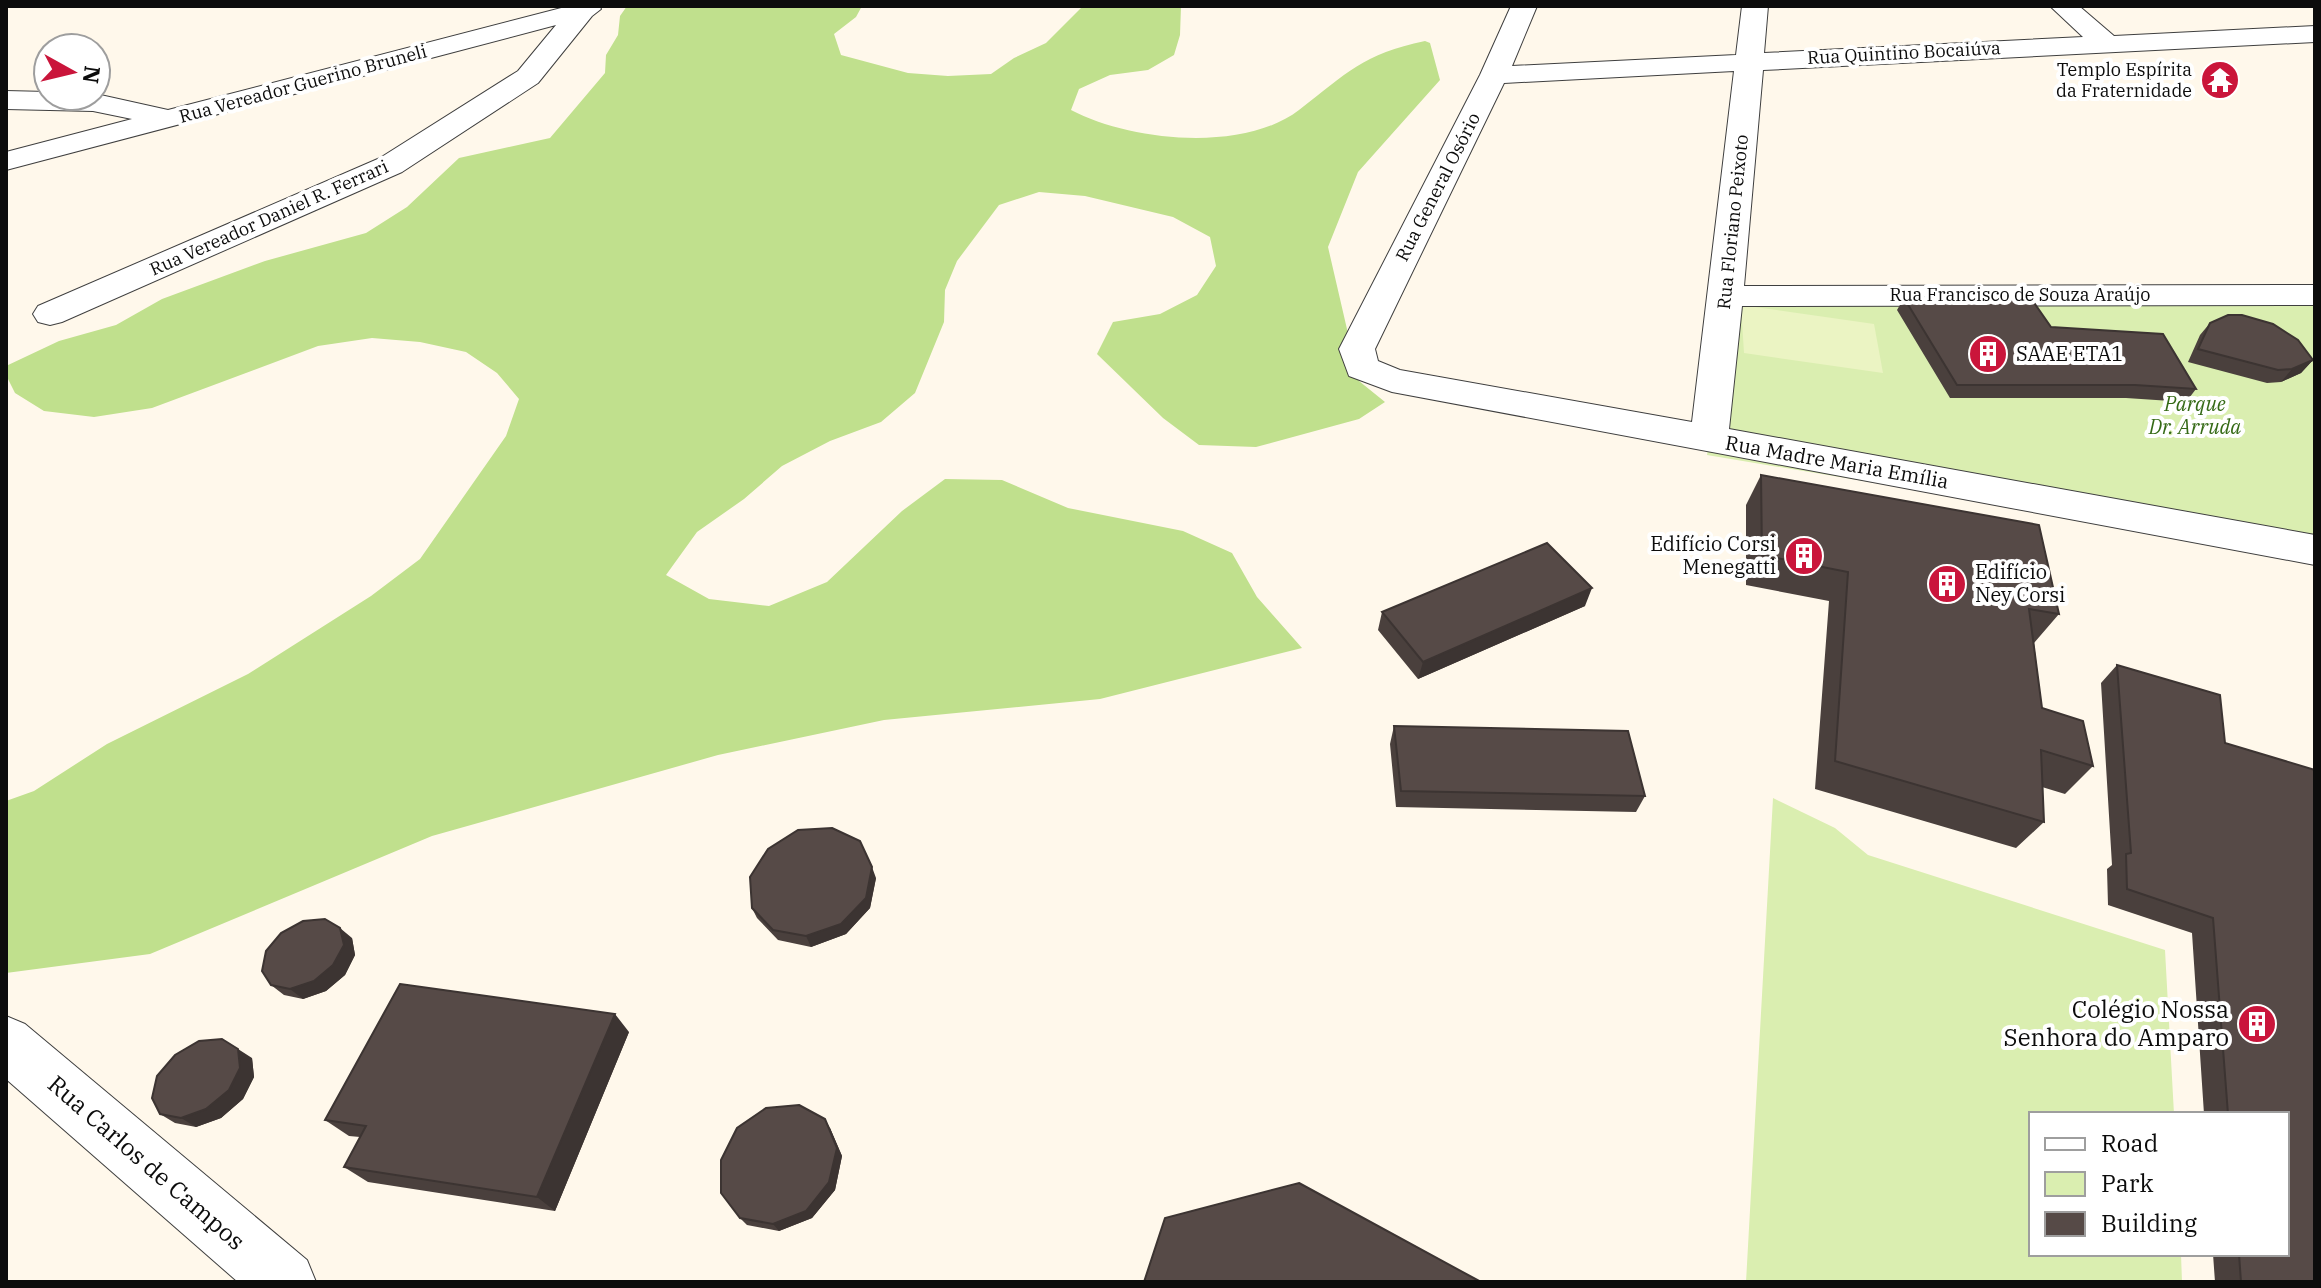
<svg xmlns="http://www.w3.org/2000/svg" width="2321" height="1288" viewBox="0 0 2321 1288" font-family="'IBM Plex Serif',serif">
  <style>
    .green { fill: #daeeb0 }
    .forest { fill: #c0e08d }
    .pitch { fill: #ebf4c3 }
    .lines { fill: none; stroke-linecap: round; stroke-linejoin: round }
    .minor-casing { stroke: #3f3f3f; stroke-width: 2 }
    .minor { fill: #fff; fill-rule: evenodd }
    .wall { fill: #4a403d }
    .shaded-wall { fill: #3c3432 }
    .building { fill: #564a47; stroke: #3c3432; stroke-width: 2 }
    .labels { text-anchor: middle; stroke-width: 8; stroke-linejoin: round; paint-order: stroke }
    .far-street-label { font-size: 18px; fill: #0c0c0c; stroke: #fff }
    .far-poi-label { font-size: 18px; fill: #0c0c0c; stroke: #fff; text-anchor: end }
    .poi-label { font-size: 20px; fill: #0c0c0c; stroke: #fff; text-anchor: start }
    .park-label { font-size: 20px; font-style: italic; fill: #356a16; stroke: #fff }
    .street-label { font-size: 20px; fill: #0c0c0c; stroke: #fff }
    .near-poi-label { font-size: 24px; fill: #0c0c0c; stroke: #fff; text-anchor: end }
    .near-street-label { font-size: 24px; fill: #0c0c0c; stroke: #fff }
  </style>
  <rect width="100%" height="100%" fill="#fff8eb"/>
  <path class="green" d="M2315 296V556L1707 455 1718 385 1726 297Z
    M1773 798 1835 828 1868 855 2165 950 2174 1114H2031V1254H2181L2182 1282H1746Z"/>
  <path class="forest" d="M627 6H862L856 17 834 34 841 55 908 73 948 76 991 74 1014 58 1046 43 1083 6H1181L1180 35 1174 55 1148 70 1110 75 1079 89 1071 110C1130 141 1243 153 1299 110 1347 73 1363 54 1425 41L1430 43 1440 80 1358 172 1328 247 1359 381 1385 402 1359 419 1256 447 1199 445 1163 418 1097 354 1113 322 1160 314 1197 295 1216 266 1210 237 1173 217 1085 196 1039 192 999 205 957 261 945 290 944 322 915 393 881 422 830 441 782 466 744 499 697 532 666 575 709 599 769 606 827 582 902 511 945 479 1002 480 1068 508 1183 531 1232 553 1257 597 1302 648 1100 699 884 720 718 755 432 836 150 954 6 973V801L34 791 107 744 248 674 371 596 420 559 506 436 519 399 497 373 466 352 420 342 372 338 318 346 152 408 94 417 44 411 15 393 6 375V366L59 341 116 325 162 299 265 261 366 233 407 207 459 158 550 138 605 73 606 55 618 35 620 16Z"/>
  <path class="pitch" d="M1741 305 1874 324 1883 373 1744 353Z"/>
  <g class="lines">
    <defs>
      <path id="minor" d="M569 6H599L601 9 592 16 538 83 402 172 62 322 50 325 38 322 33 314 38 306 380 158 518 71 556 25 6 170V152L132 119 93 111 6 109V91L48 92V96L96 94 168 110Z
        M1511 6H1537L1512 66 1736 55 1742 6H1768L1764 53 2083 37 2050 6H2079L2114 36 2315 26V42L1763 70 1744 286 2315 285V305L1742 306 1729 429 2315 535V565L1392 392 1349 376 1339 349 1480 75ZM1734 71 1692 422 1400 370 1378 361 1375 349 1504 83Z
        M6 1016 25 1024 307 1260 316 1282H238L6 1079Z"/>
    </defs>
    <use href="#minor" class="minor-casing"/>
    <use href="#minor" class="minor"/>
  </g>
  <path class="wall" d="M1904 298 2051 327 2196 389 2186 402 2126 398H1950L1897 310Z
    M2210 323 2313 360 2301 373 2281 382 2267 383 2188 362 2200 335Z
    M1761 475 2059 614 2034 643 2042 708 2093 766 2065 794 2042 787 2044 822 2016 848 1815 789 1829 601 1746 585V505Z
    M1585 606 1418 679 1378 630 1382 612Z
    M2117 665 2220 695 2225 743 2315 770V1282H2215L2213 1254H2287V1114H2204L2192 933 2108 905 2107 869 2112 865 2101 683Z
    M1394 726 1645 796 1636 812 1396 807 1390 744Z
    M876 878 870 908 846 934 811 947 778 940 757 918 752 908Z
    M352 938 355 955 345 975 326 991 303 999 284 995 271 985Z
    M629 1032 555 1211 368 1182 344 1167 360 1137 349 1136 325 1120Z
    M252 1058 254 1077 243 1099 221 1118 196 1127 175 1123 160 1114Z
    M830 1128 842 1156 835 1190 812 1218 779 1231 747 1225 740 1218Z"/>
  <path class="shaded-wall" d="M2313 360 2301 373 2281 382 2292 369Z
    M1592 588 1585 606 1418 679 1423 662Z
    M872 867 876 878 870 908 846 934 811 947 806 936Z
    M340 928 352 938 355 955 345 975 326 991 303 999 290 989Z
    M615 1014 629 1032 555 1211 537 1197Z
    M238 1049 252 1058 254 1077 243 1099 221 1118 196 1127 181 1118Z
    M825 1119 830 1128 842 1156 835 1190 812 1218 779 1231 773 1224Z"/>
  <path class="building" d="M2030 297 2051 327 2163 334 2196 389 2135 385H1957L1904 298Z
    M2228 315H2242L2273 324 2298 340 2313 360 2292 369 2278 370 2198 349 2210 323Z
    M1761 475 2039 525 2059 614 2029 609 2042 708 2083 721 2093 766 2041 750 2044 822 1835 761 1848 572 1762 555Z
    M1547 543 1592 588 1423 662 1382 612Z
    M2117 665 2220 695 2225 743 2315 770V1282H2241L2239 1254H2287V1114H2228L2213 918 2127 889 2126 854 2131 853Z
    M1394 726 1628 731 1645 796 1401 791Z
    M832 828 860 841 872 867 866 898 841 924 806 936 773 930 752 908 750 877 768 849 798 830Z
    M325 919 340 928 344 945 333 965 314 981 290 989 271 985 262 971 266 951 281 933 303 921Z
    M400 984 615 1014 537 1197 344 1167 366 1126 325 1120Z
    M222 1039 238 1049 240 1068 229 1090 206 1109 181 1118 160 1114 152 1098 157 1076 175 1055 199 1041Z
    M799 1105 825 1119 837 1148 829 1182 806 1211 773 1224 740 1218 721 1193V1160L737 1128 766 1108Z
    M1299 1183 1481 1282H1144L1165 1218Z"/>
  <defs>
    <symbol id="temple-disc" viewBox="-11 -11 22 22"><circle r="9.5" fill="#ca153b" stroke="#fff"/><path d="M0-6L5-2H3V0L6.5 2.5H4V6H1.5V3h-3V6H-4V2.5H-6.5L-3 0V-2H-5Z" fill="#fff"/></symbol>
    <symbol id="building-disc" viewBox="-11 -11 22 22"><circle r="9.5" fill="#ca153b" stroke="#fff"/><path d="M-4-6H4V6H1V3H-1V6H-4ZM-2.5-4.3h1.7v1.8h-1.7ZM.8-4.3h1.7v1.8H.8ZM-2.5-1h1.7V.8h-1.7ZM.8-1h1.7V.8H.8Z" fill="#fff"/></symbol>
  </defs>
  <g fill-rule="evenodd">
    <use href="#temple-disc" x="2198" y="58" width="44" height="44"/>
    <use href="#building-disc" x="1966" y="332" width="44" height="44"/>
    <use href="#building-disc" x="1782" y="534" width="44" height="44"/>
    <use href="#building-disc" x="1925" y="562" width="44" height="44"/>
    <use href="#building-disc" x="2235" y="1002" width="44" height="44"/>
  </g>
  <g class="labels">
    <g class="far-street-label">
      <text transform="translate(1904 53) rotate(-3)" y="6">Rua Quintino Bocaiúva</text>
      <text transform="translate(303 84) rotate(-15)" y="6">Rua Vereador Guerino Bruneli</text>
      <text transform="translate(1438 187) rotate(-63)" y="6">Rua General Osório</text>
      <text transform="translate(269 218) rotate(-24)" y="6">Rua Vereador Daniel R. Ferrari</text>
      <text transform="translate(1733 222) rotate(-84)" y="6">Rua Floriano Peixoto</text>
      <text x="2020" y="301">Rua Francisco de Souza Araújo</text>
    </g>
    <g class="far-poi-label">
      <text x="2192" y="76">Templo Espírita<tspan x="2192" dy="21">da Fraternidade</tspan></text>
    </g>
    <g class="poi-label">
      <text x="2016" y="361">SAAE ETA1</text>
      <text x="1776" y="551" text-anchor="end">Edifício Corsi<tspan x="1776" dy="23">Menegatti</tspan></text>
      <text x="1975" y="579">Edifício<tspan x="1975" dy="23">Ney Corsi</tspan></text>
    </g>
    <g class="park-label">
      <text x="2195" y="411">Parque<tspan x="2195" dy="23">Dr. Arruda</tspan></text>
    </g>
    <g class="street-label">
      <text transform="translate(1837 462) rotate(10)" y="7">Rua Madre Maria Emília</text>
    </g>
    <g class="near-poi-label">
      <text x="2229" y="1018">Colégio Nossa<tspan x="2229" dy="28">Senhora do Amparo</tspan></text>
    </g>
    <g class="near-street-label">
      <text transform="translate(146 1163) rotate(41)" y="8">Rua Carlos de Campos</text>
    </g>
  </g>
  <rect width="2321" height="1288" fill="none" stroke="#0c0c0c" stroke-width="16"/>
  <rect x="2029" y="1112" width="260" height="144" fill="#ffffff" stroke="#9e9e9e" stroke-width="2"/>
  <rect x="2045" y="1138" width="40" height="12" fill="#ffffff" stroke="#9e9e9e" stroke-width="2"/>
  <text x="2101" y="1152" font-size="24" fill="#0c0c0c">Road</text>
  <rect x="2045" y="1172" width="40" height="24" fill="#daeeb0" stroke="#9e9e9e" stroke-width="2"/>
  <text x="2101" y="1192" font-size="24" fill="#0c0c0c">Park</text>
  <rect x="2045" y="1212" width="40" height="24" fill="#564a47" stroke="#9e9e9e" stroke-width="2"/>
  <text x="2101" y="1232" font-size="24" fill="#0c0c0c">Building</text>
  <g transform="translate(72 72) rotate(98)"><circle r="38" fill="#ffffff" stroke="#9e9e9e" stroke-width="2"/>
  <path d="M0-6L14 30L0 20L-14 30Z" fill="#ca153b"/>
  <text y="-12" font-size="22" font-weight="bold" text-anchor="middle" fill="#0c0c0c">N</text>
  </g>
</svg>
